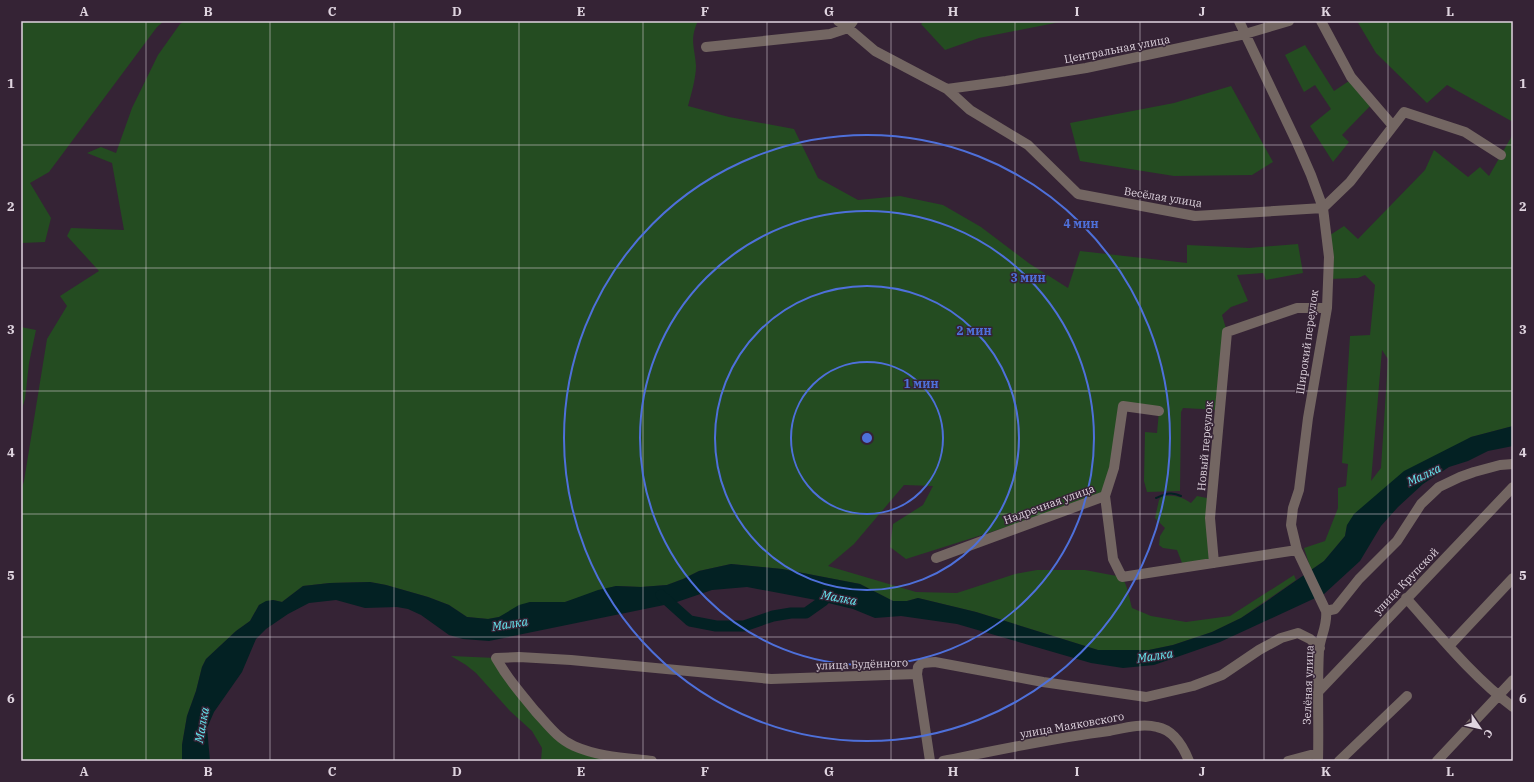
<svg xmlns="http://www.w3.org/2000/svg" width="1534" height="782" viewBox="0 0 1534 782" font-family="'IBM Plex Serif',serif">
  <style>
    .green { fill: #244c21; fill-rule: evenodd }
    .water { fill: #032123 }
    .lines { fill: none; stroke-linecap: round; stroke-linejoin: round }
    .stream { stroke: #032123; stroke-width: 2 }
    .river { stroke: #032123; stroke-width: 11 }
    .minor { stroke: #736662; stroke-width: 10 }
    .grid { fill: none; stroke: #dfd4df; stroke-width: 1; stroke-opacity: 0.55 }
    .ring { fill: none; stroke: #4e70da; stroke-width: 2 }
    .labels { text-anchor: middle; stroke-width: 3; stroke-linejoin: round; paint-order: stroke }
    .street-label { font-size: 11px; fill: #dfd4df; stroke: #352335 }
    .water-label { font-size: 12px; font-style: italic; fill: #67edf6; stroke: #352335 }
    .centre { fill: #4e70da; stroke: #352335; stroke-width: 2 }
    .ring-label { font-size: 12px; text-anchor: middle; font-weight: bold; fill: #4e70da; stroke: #352335; stroke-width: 3; stroke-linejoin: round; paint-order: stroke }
    .neatline { fill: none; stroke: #dfd4df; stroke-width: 1.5 }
    .grid-label { font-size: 13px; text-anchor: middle; font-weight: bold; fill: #dfd4df }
  </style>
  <rect width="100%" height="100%" fill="#352335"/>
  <path class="green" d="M21 21H164L157 27 49 172 30 183 51 218 45 242 21 243Z
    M185 21H698C689 40 695 48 696 66 696 78 691 95 688 106L729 117 794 129 818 178 858 200 900 196 943 205 981 227 1030 264 1068 288 1080 251 1187 263V245L1249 248 1298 244 1303 273 1266 280 1263 273 1237 275 1248 301 1231 307 1222 315 1227 332 1220 410 1183 408 1181 412 1180 491 1147 492 1144 481 1145 432 1157 433 1159 411 1124 406 1105 496 906 559 890 547 893 524 923 505 933 486 904 485 854 544 828 566 916 592 957 593 1015 574 1037 570H1085L1122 577C1128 587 1129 597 1132 608L1151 616 1186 622 1230 616 1294 575 1296 580 1241 618 1212 632 1173 645 1149 650H1098L976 612 918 598 907 601H893L860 584 782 569 731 564 699 571 683 579 667 585 641 587 616 586 565 602H530L499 617 488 619 467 617 449 605 428 597 386 585 370 582 330 583 303 586 282 602 273 600 259 605 250 621 236 631 206 659 202 667 196 691 187 716 182 745V761H21V491L24 481 47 339 67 306 60 296 99 271 67 236 71 228 124 230 112 163 87 153 101 147 116 153 132 108 158 55 180 24Z
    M924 21H1065L979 38 945 50 921 24Z
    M1357 21H1513V122L1447 85 1427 103 1376 53Z
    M1305 45 1334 91 1349 81 1373 103 1342 135 1349 142 1333 162 1310 126 1331 109 1315 85 1304 92 1285 55Z
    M1231 86 1273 162 1252 175 1174 176 1080 161 1070 123 1174 103Z
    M1513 134V426L1471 437 1347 525 1345 536 1324 561 1311 570 1304 548 1325 541 1338 508V488L1346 486 1348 464 1342 463 1350 336 1370 335 1375 285 1365 275 1358 278 1328 279 1327 237 1344 226 1358 239 1425 170 1434 150 1468 177 1480 167 1489 176ZM1382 350 1388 359 1381 468 1371 481Z
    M21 327 36 330 29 363 25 399 21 412Z
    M1162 496C1173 495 1181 496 1191 503L1197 496 1212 499 1214 563 1184 568 1177 550 1163 548 1159 545 1160 536 1165 528 1155 518 1159 500Z
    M451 656 496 658 557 736 610 761H541L542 748 532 731 510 711 476 673 466 665Z"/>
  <path class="water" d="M1513 426V446L1488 451 1468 461 1449 467 1423 484 1398 507 1381 526 1360 561 1324 594 1220 642 1154 665 1123 668 1091 663 957 624 901 616 875 618 853 609 816 600 747 587 712 590 674 603 489 641 463 639 449 635 421 615 408 609 397 607 365 608 336 600 309 603 288 614 266 629 256 639 242 672 214 712 207 728 210 761H182V745L187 716 196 691 202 667 206 659 236 631 250 621 259 605 266 601 273 600 282 602 303 586 330 583 370 582 386 585 428 597 449 605 467 617 488 619 499 617 519 605 530 602H565L598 590 616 586 641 587 667 585 683 579 699 571 731 564 782 569 860 584 893 601H907L918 598 976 612 1098 650H1149L1173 645 1212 632 1241 618 1264 603 1324 561 1345 536 1347 525 1354 514 1404 471 1471 437Z"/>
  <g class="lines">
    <path class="stream" d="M1156 498C1166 494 1171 491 1181 496"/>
    <path class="river" d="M661 595 690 621 716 626H744L773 616 791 613H806L823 601 828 596"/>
    <path class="minor" d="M838 21 848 28 853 21
      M1239 21 1297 143 1311 175 1323 208 1329 257 1327 308 1308 418 1299 490 1293 508 1291 525 1297 550 1326 611C1328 625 1320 637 1319 650 1317 687 1319 724 1318 761
      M1321 21 1351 77 1393 126
      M706 47 830 34 848 28 875 51 947 89 970 110 1028 145 1078 194 1195 216 1323 208 1350 182 1404 112 1465 132 1501 155
      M947 89 1006 81 1086 68 1245 34 1289 21
      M1105 496 1114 468 1123 406 1159 411
      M936 558 1105 496 1113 559 1122 577 1297 550
      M1214 563 1210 518 1227 332 1297 308H1327
      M1406 598C1440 636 1473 677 1513 707
      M1326 611 1335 609 1359 579 1397 541 1421 504 1439 487 1460 477 1474 472 1500 465 1513 464
      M1449 646 1513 578
      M917 674 930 761
      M1317 693 1513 487
      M652 761C626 758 599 757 574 746 558 739 548 725 536 712 521 694 508 679 496 658L519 657 571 660 771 679 917 674 918 667 922 663 935 662 1043 682 1146 697 1193 686 1222 675 1259 650 1281 638 1298 633 1310 639 1320 648
      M943 761C998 750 1053 738 1109 731 1124 728 1142 723 1157 727 1174 730 1183 746 1189 761
      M1288 761 1318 753
      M1339 761 1407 696
      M1437 761 1513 680"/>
  </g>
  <path class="grid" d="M146 21V761M270 21V761M394 21V761M519 21V761M643 21V761M767 21V761M891 21V761M1015 21V761M1140 21V761M1264 21V761M1388 21V761M21 145H1513M21 268H1513M21 391H1513M21 514H1513M21 637H1513"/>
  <g class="ring">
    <circle cx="867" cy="438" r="76"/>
    <circle cx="867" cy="438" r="152"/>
    <circle cx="867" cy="438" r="227"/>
    <circle cx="867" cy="438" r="303"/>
  </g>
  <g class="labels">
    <g class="street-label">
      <text transform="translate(1117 49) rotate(-11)" y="4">Центральная улица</text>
      <text transform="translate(1163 197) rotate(9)" y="4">Весёлая улица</text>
      <text transform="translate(1307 342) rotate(-82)" y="4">Широкий переулок</text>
      <text transform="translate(1205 446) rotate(-85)" y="4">Новый переулок</text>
      <text transform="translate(1049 504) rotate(-20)" y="4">Надречная улица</text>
      <text transform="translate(1406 581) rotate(-46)" y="4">улица Крупской</text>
      <text transform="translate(862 664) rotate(-2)" y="4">улица Будённого</text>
      <text transform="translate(1308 685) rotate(-88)" y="4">Зелёная улица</text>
      <text transform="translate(1072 725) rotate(-10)" y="4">улица Маяковского</text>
    </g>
    <g class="water-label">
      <text transform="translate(1424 475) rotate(-25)" y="4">Малка</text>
      <text transform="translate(839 598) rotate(11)" y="4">Малка</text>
      <text transform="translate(510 624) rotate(-9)" y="4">Малка</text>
      <text transform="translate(1155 656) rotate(-8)" y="4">Малка</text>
      <text transform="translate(202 725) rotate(-80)" y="4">Малка</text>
    </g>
  </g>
  <circle cx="867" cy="438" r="6" class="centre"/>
  <g class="ring-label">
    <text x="1081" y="228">4 мин</text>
    <text x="1028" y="282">3 мин</text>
    <text x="974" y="335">2 мин</text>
    <text x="921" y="388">1 мин</text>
  </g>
  <rect width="1534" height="782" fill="none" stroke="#352335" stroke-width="44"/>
  <g transform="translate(1480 728) rotate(124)" stroke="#352335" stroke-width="3" paint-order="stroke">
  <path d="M0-3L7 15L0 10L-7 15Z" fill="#dfd4df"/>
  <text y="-6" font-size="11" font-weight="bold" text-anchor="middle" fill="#dfd4df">С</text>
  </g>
  <rect x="22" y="22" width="1490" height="738" class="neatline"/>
  <g class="grid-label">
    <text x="84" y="16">A</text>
    <text x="208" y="16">B</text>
    <text x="332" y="16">C</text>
    <text x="457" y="16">D</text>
    <text x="581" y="16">E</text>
    <text x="705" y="16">F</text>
    <text x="829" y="16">G</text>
    <text x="953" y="16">H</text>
    <text x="1077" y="16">I</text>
    <text x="1202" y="16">J</text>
    <text x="1326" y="16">K</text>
    <text x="1450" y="16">L</text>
    <text x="11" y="88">1</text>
    <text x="1523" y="88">1</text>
    <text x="11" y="211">2</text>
    <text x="1523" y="211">2</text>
    <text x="11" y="334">3</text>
    <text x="1523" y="334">3</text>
    <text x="11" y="457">4</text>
    <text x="1523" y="457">4</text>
    <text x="11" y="580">5</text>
    <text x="1523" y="580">5</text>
    <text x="11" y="703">6</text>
    <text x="1523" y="703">6</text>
    <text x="84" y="776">A</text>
    <text x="208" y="776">B</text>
    <text x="332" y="776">C</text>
    <text x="457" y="776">D</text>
    <text x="581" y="776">E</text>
    <text x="705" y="776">F</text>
    <text x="829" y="776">G</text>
    <text x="953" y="776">H</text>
    <text x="1077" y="776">I</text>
    <text x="1202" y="776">J</text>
    <text x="1326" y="776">K</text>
    <text x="1450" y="776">L</text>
  </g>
</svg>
